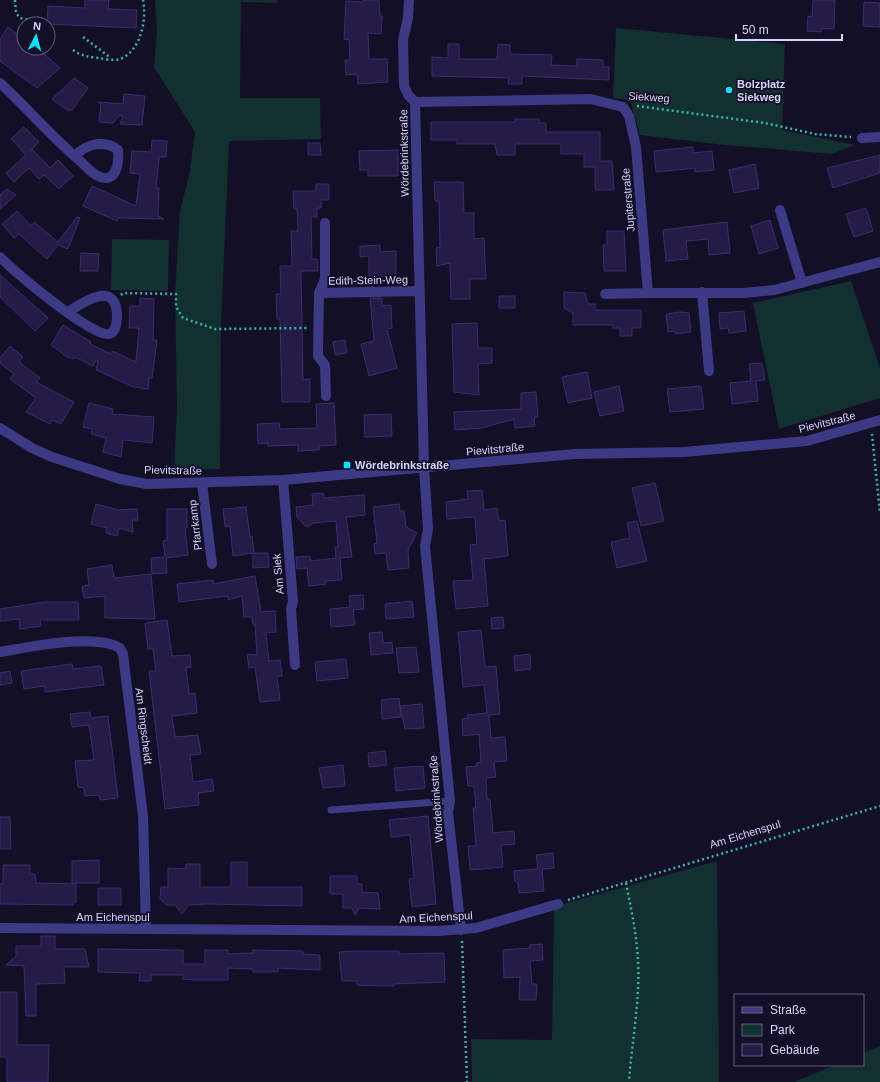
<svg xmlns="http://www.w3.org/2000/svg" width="880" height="1082" viewBox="0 0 880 1082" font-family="Arial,sans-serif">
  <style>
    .green { fill: #12302f }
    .building { fill: #241b47; stroke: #3b2d73 }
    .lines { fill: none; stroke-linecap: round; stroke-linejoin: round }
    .path { stroke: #2fb8b0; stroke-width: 2.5; stroke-dasharray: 2 3; stroke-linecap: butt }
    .lane { stroke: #3d3a85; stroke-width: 7 }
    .street { stroke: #3d3a85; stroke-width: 10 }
    .poi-dot { fill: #00e5ff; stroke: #130f26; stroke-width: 1.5 }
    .labels { text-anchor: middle; stroke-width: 3.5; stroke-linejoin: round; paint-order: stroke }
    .poi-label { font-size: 11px; font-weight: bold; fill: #d9d4ff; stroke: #130f26; text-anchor: start }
    .street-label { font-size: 11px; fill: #d9d4ff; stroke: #130f26 }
  </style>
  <rect width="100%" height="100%" fill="#130f26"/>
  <path class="green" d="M155 0H277V3L241 2 240 98H320L321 139 229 141 221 325 220 469 174 470 177 408 175 294 180 211 190 171 195 132 154 67 157 31Z
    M616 28 785 44 782 130 855 145 832 154 725 145 640 135 630 100 613 98Z
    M112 239 169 240 168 291 111 290Z
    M851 281 880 368V398L779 429 753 303Z
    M717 861 719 1082H472L471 1039 552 1040 554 910 563 904Z
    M880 1046V1082H794L835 1065H863V1053Z"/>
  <path class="building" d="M85 0H109L108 9 137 10 136 28 47 24 48 6 85 8Z
    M363 0H379L380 16H382L381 34 368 33 369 59H387L388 82 358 84 357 74 346 75 345 60H350L349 40 344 39 346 1 363 2Z
    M813 0H835L834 29 821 28V32L807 31 808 16 812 17Z
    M864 2 880 3V27L863 26Z
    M8 27 24 39V48H33L42 55 43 53 60 68 37 88 0 61V39Z
    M448 44H459V59H497L498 44 510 45V54L552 55 551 65 577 66V59L603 60V67H609V80L522 76V84H508L509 78 432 76V57L448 58Z
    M74 78 88 88 72 110H67L52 99Z
    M124 94 145 96 142 125 120 124 123 117 120 115 113 123 99 122 101 104 98 102 123 104Z
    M515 119H539V123H546V132H600V161H612L614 190H595V167H584V154H561V144H515V155H497L495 144H457V140H431V122H515Z
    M24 127 39 142 30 151 32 149 50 168 58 160 73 176 59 189 44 175 39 179 29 168 14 182 6 173 26 155 11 139Z
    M152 140 167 141 166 157H159L156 188H159L158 216 164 219 118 218 117 221 83 206 92 186 136 206 140 174 130 173 132 151 151 152Z
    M308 143H320L321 155H308Z
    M693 147V153L712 151 714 170 695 172V168L656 172 654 151Z
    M398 150V176H368V170H360L359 151Z
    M880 155V173L833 188 827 168Z
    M755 164 759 188 734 193 729 170Z
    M434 182H463L464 213H474V239L484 238 486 279H470V299H451L450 263 437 266 436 248 440 247 439 201H435Z
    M316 184H329V200H321V208H317V217H311L312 259H317L318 271H301L303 380 310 379V402H282L280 319H277L276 294H281L280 266H292L291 231H298L297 209H294L293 191H316Z
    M7 189 16 195 0 209V195Z
    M866 208 873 231 854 237 846 214Z
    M17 211 31 226 34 222 58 242 77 217 80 218 68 249 58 245 47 259 19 234 14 238 2 224Z
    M770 220 778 248 759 254 751 226Z
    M727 222 730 253 709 255 708 239 686 241 688 259 666 261 663 230Z
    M607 231H624L626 271H604L603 245H607Z
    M380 245V252L396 251V276H369V256L360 257V246Z
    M81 253 99 254 98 271H80Z
    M0 275 48 318 35 331 0 297Z
    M564 292 585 293 588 304H595V310H641V328H632V336H620V328H613V325H573V313L564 308Z
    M499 296H515V308H499Z
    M140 298 154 299 153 340H157L152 378H149L148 389 134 387 96 370 98 361 96 360 93 366 75 357 74 359 67 357 51 345 63 325 91 342 90 344 111 354 113 351 136 362 139 328H129L130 306H140Z
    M370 298H382V306L391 305 392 328 387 329 397 368 369 376 361 344 374 341Z
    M744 311 746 331 729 333 728 328 720 329 719 313Z
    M680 312 689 313 691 332 676 334 675 331 668 332 666 314Z
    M477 323 478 348H492V363L478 364 479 395 454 392 452 324Z
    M345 340 347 353 335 355 333 342Z
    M10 346 23 357 19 362 40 378 36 382 74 402 61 424 53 420 50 424 26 412 36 398 10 379 14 374 0 363V358Z
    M762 363 765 380 756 381 758 401 732 404 730 383 751 381 749 364Z
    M587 372 592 398 568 403 562 377Z
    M619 386 624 411 600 416 594 392Z
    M701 386 704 409 670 412 667 389Z
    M536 392 538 417 534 418 535 426 515 428 514 419 482 428 455 430 454 412 521 409V393Z
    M89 403 113 409 112 414 154 417 152 443 123 440 121 457 103 452 106 438 91 434 92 429 83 427Z
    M334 403 336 445 319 446V450L298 451V445L268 446V443L258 444 257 424 279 423 280 429 317 428 316 404Z
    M391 414 392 436 365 437 364 415Z
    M655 483 664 521 641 526 632 488Z
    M482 490 484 510 497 508 499 521 505 520 508 556 484 559 488 606 456 609 453 581 473 580 470 545 477 544 475 517 447 519 446 502 468 499 467 491Z
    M323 493 324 498 364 495 365 515 346 517 352 557 340 558 342 580 325 581 326 584 309 586 307 568 297 569 296 557 310 556 311 561 336 558 335 547H338L336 521 313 523 310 526H305L297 517 296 507 313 505 312 494Z
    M96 504 118 510 137 509 138 520H132L133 532 119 528 117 536 106 533 107 528 91 524Z
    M399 504 400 511H404L406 527 417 533 408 550 409 568 388 570 386 553 375 554 374 544 377 543 373 507Z
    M246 507 250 537 252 536 254 553H268L269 567 253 568V553L233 556 230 526 225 527 223 509Z
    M167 509H187V528H185L188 555 166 558 167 573 152 574 151 558 165 557 163 541 167 540Z
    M637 521 647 561 617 568 611 542 630 538 627 523Z
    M112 565 114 578 151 574 155 619 105 618V596L84 598 82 586 89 585 87 569Z
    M255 576 261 612 275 611 276 632 266 633 269 661 280 660 282 676H277L280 700 260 702 255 667 249 668 247 654 257 655 255 624H253L252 617H244L242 596 228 600V596L179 602 177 584 213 580V584Z
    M363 595 364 609 353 610 355 625 331 627 330 609 350 607 349 596Z
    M412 601 414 617 386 619 385 604Z
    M45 602H78L79 620H40L41 626 20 629 19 619 0 621V609Z
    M503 617 504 628 492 629 491 618Z
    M167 620 172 656 190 655 191 667 186 668 189 694 195 693 197 713 172 716 175 737 198 735 201 754 190 755 193 782 212 779 214 791 198 793 199 805 165 809 149 671H156L153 649H148L145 623Z
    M481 630 485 667 496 666 500 714 489 715 491 738 505 737 507 761 494 762 496 777 486 778 487 799H490L493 833 514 831 515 844 501 845 503 867 470 870 468 846H476L473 808H476L474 786H468L466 767 477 766 476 763 481 762 479 734 463 736 462 719 468 718 467 715 487 713 484 685 463 687 458 632Z
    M382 632 383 643 392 642 393 653 371 655 369 633Z
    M416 647 419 672 399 673 396 648Z
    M530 654 531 669 515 671 514 656Z
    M346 659 348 678 317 681 315 662Z
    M72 664 73 669 101 666 104 685 45 692V686L24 689 21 671Z
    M10 671 12 683 0 685V673Z
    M399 698 401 717 382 719 381 700Z
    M422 704 424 728 405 729 400 706Z
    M90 712 91 718 108 716 118 798 100 800 99 795 85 796 84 788 78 787 75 761 94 760 89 725 72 727 70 714Z
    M385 751 387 765 369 767 368 753Z
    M343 765 345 786 323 788 319 768Z
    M423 766 425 788 396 791 394 768Z
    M428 816 436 904 412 907 409 879 414 878 410 835 391 837 389 820Z
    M0 817H10L11 849H0Z
    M553 853 554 868 542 869 544 891 519 893 518 883 515 881 514 871 538 869 536 855Z
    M99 860V883H72V861Z
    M231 862H247V887H302V906L207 904 189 905 182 914 175 905H166L160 899 161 887H168V868L186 869V864H200V887H231Z
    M3 865H30V874H35L36 883 76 884V902H73V905L0 904V884H3Z
    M330 876H357V884H362V892L378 893 380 909 359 908 355 915 352 908H343V894H330Z
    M98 888H121V905H98Z
    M41 936H55V949H85L89 967H64L65 983 36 984V1016H26L24 966 6 965 16 956V946H41Z
    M542 944 543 960 530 961 532 984H537L536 1000H519L520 977 504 978 503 950 530 948V945Z
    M98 949 183 950V964H205V950H228V954L253 953V950L303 951V954L320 955V970L278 968V972H253V969L228 968V980H194L183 979V975H151V981H139L140 973 98 972Z
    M356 951H399V954L444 953 445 982 394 984V986H382L357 985V981H342L339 952Z
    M0 992H17V1045H49L48 1082H7V1057H0Z"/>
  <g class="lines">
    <path class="path" d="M15 0 16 13 20 18 34 21
      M83 37 111 58
      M73 50C81 56 89 57 99 58 105 59 114 61 120 59 141 51 147 19 143 0
      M637 106 765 123 815 134 851 137
      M121 295 123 293 176 294V307L183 318 215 329 308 328
      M872 434 880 513
      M626 883C631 909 637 935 638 962 640 1001 632 1041 629 1081
      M568 900 880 806
      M462 941 467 1082"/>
    <path class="lane" d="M331 810 450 801"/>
    <path class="street" d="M409 0 408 18 403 40 404 86 408 95 415 102 424 467 428 529 425 546 450 801 448 812 461 930
      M0 83C27 108 51 136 79 160 85 165 91 173 98 176 117 185 119 162 118 150 104 139 86 144 75 156
      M415 102 591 99 623 107 629 116 636 147 648 293 605 294
      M862 138 880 137
      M780 210 802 283
      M325 223V279L319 293 318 356 325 365 326 396
      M0 257C13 271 93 338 109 334 117 332 117 319 117 313 114 280 82 303 68 312
      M702 292 709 371
      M319 293 419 291
      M648 293H743L774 290 880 262
      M0 428 32 448 52 457 120 479 147 484 283 480 575 454 684 452 807 441 880 420
      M283 480 293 601 291 609 295 665
      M202 483 212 564
      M0 652C30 647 95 633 120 648L123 654 143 816 146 929
      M0 928 438 931 476 928 558 904"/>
  </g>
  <g class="poi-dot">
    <circle cx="729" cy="90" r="4"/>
    <rect x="343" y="461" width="8" height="8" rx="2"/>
  </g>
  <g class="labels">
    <g class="poi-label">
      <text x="737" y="88">Bolzplatz<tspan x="737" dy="13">Siekweg</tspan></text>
      <text x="355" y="469">Wördebrinkstraße</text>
    </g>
    <g class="street-label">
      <text transform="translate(649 97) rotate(4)" y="4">Siekweg</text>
      <text transform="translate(404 153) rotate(-91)" y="4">Wördebrinkstraße</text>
      <text transform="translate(628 200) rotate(-95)" y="4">Jupiterstraße</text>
      <text transform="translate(368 280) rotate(-1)" y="4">Edith-Stein-Weg</text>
      <text transform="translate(827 422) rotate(-14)" y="4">Pievitstraße</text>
      <text transform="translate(495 449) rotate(-5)" y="4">Pievitstraße</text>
      <text transform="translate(173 470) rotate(1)" y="4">Pievitstraße</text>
      <text transform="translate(195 525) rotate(-97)" y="4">Pfarrkamp</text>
      <text transform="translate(278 574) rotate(-95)" y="4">Am Siek</text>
      <text transform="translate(144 726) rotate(83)" y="4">Am Ringscheidt</text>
      <text transform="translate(436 799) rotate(-94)" y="4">Wördebrinkstraße</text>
      <text transform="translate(745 834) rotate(-17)" y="4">Am Eichenspul</text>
      <text x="113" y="921">Am Eichenspul</text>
      <text transform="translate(436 917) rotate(-3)" y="4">Am Eichenspul</text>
    </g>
  </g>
  <rect x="734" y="994" width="130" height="72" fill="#130f26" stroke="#625e7d"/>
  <rect x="742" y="1007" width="20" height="6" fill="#3d3a85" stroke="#625e7d"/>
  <text x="770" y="1014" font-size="12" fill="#d9d4ff">Straße</text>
  <rect x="742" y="1024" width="20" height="12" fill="#12302f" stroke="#625e7d"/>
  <text x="770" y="1034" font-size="12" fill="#d9d4ff">Park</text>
  <rect x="742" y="1044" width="20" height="12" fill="#241b47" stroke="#625e7d"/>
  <text x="770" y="1054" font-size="12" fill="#d9d4ff">Gebäude</text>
  <g transform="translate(36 36) rotate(6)"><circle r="19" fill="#130f26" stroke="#625e7d"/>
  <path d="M0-3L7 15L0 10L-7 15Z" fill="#00e5ff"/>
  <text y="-6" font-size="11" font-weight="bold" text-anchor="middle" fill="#d9d4ff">N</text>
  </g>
  <path d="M736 34v6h106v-6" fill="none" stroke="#d9d4ff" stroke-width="2"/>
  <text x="742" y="34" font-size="12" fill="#d9d4ff" stroke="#130f26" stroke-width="3" paint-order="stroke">50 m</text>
</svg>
